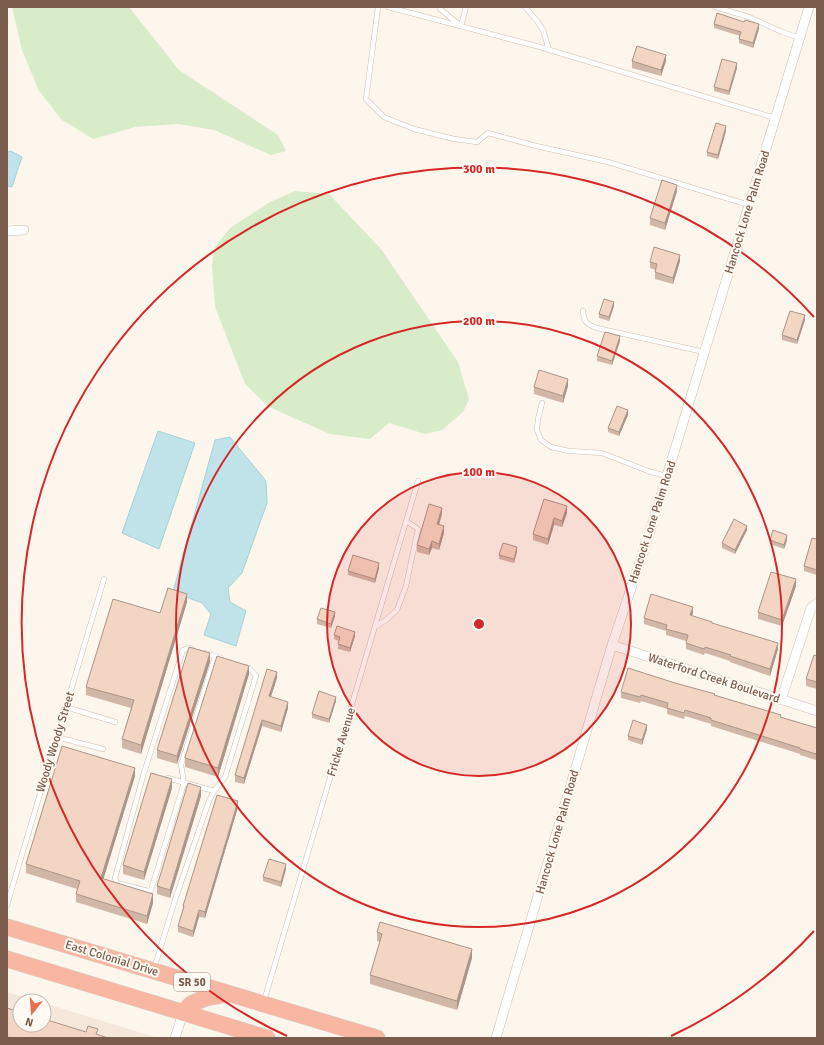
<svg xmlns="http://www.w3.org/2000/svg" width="824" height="1045" viewBox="0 0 824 1045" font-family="Signika,sans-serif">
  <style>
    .residential { fill: #f5e8da }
    .green { fill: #d8ecc9 }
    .water { fill: #bfe3e8; stroke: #a5d3da }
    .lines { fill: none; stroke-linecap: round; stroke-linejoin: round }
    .lane-casing { stroke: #d1beb0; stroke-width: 5.5 }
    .street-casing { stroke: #d1beb0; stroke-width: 10 }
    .highway-casing { stroke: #dad1cd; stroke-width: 17 }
    .lane { stroke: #fff; stroke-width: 4.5 }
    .street { stroke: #fff; stroke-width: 9 }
    .highway { stroke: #f7b7a3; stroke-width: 16 }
    .wall { fill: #d1b7a8 }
    .shaded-wall { fill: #aa9588 }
    .building { fill: #f3d5c3; stroke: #aa9588 }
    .ring { fill: none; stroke: #d62828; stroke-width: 2 }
    .labels { text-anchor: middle; stroke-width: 4; stroke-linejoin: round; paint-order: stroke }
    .shield { fill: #fffaf3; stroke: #a28b7f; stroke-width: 1 }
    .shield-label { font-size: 11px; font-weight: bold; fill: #7a5c4d }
    .street-label { font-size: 12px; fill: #7a5c4d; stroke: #fffaf3 }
    .centre { fill: #d62828; stroke: #fffaf3; stroke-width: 2 }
    .ring-label { font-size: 12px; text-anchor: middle; font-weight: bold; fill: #d62828; stroke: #fffaf3; stroke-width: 4; stroke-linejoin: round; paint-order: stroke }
  </style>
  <rect width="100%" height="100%" fill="#fdf6ec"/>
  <path class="residential" d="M7 992 37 1001H20V1025H44V1003L158 1038H7Z"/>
  <path class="green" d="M12 7H129L179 70 278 135 286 151 271 155 214 130 178 124 135 127 93 139 62 120 39 91 22 50Z
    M295 191 329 194 381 249 458 362 469 399 463 412 442 430 425 434 389 423 370 439 330 434 269 407 245 384 215 307 212 265 215 247 230 228 270 202Z"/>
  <path class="water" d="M11 151 22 157 12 187 7 186V152Z
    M158 431 195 443 159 549 122 533Z
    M230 437 266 481 267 503 242 573 228 588 230 602 246 611 236 646 204 635 211 614 202 603 173 592 215 440Z"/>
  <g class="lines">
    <defs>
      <path id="lane" d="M378 7 366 99 384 117 414 129 454 139 477 142 488 133 532 145 608 162 749 205
        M388 7 540 47 775 118
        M440 7V9L461 26 466 7
        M525 7 537 21 543 30 549 50
        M715 7 749 17 782 32 800 38
        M583 311C584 322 586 324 597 328L704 352
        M542 403 538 419 537 430 541 440 551 447 569 451 602 453 648 471 666 476
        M375 627 386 620 397 610 406 586 418 529 406 521
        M192 649 190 648 183 650 143 776 115 878 117 883 148 891 151 890 184 783 181 765 215 657
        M205 653 221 658
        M66 707 115 722
        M57 737 103 749
        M168 778 214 791
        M7 905 104 579
        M154 969 175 900 209 801 214 791 225 777 256 676 249 668 245 667
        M264 1001 418 481"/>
      <path id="street" d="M7 231 24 230
        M612 645 817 711
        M781 700 811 608 817 603
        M175 1038 183 1013
        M496 1038 612 645 649 535 809 7"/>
      <path id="highway" d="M7 927 377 1038
        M7 959 267 1038
        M183 1013 191 1004 206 998 228 994"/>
    </defs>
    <use href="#lane" class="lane-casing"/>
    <use href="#street" class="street-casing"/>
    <use href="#highway" class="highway-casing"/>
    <use href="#lane" class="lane"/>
    <use href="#street" class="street"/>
    <use href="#highway" class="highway"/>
  </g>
  <path class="wall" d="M714 24 759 29 753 48 739 43V39L740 36 714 28Z
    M632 61H666L661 76 632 68Z
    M737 68 729 95 714 91V87Z
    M726 131 718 159 707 156V152Z
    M677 191 665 230 650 225V218Z
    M680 261 673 284 655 279V272L656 270 650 268V262Z
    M614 306 609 321 599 318V314Z
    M805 320 797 344 782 340V335Z
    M620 341 612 365 597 361V356Z
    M568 386 563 403 534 394V387Z
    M628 415 619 436 608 432V428Z
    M544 499 567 513 562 527 554 525 548 545 533 540V534Z
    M442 514 439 525 444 533 439 550 432 548 429 555 417 552V545Z
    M747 530 735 554 722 548V543Z
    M817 539V575L804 571V566Z
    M770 540H787L784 549 770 544Z
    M517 551 514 563 499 559V555Z
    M379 568 375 583 348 575V571Z
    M796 586 782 626 758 619V612Z
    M187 602 141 754 122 748V739L131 708 86 695V687L160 613Z
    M693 613 692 616 778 649 770 676 730 662V661L705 653 704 655 686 649V641L666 635V631L644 624V618Z
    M335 616 331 628 317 624V619Z
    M334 635 355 636 350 652 338 649V644L339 641 334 639Z
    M817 656V689L806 686V679Z
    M210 662 177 764 157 758V750Z
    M249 674 218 777 185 767V757Z
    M277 678 271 697 288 708 281 732 262 726 244 784 235 782V775Z
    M621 692 715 696 781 717 817 728V759H816V760L800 755V754L711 726V724L685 716 684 719 667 714V709L641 701 640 703 621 698Z
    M336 701 329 723 312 718V714Z
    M647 729 642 745 628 740V736Z
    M135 776 103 879 153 903 147 924 76 902V894L77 889 26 873V864Z
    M172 788 144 880 123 874V865Z
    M201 796 170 898 157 894V886Z
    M238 807 205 918 199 917 193 937 178 932V926L183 909V906Z
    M286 869 281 887 263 881V877Z
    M377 932 472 958 457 1010 370 984V975L380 942 377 941Z"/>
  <path class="shaded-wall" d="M759 24V29L753 48V43Z
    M666 55V61L661 76V70Z
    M737 63V68L729 95V91Z
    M726 126V131L718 159V155Z
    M677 185V191L665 230V223Z
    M680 255V261L673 284V278Z
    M614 302V306L609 321V317Z
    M805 315V320L797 344V340Z
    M620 336V341L612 365V361Z
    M568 379V386L563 403V396Z
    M628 410V415L619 436V432Z
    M567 506V513L562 527V521Z
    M442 508V514L437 531V524Z
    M554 518V525L548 545V539Z
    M444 526V533L439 550V544Z
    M747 526V530L735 554V550Z
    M787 535V540L784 549V545Z
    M432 541V548L429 555V549Z
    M517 547V551L514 563V559Z
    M379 563V568L375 583V579Z
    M796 579V586L782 626V620Z
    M187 594V602L141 754V745Z
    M693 607V613L690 621V615Z
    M335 612V616L331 628V624Z
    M355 632V636L350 652V648Z
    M778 643V649L770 676V669Z
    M210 653V662L177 764V756Z
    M249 666V674L218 777V768Z
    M277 672V678L269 702V696Z
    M336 697V701L329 723V719Z
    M288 702V708L281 732V726Z
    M262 720V726L244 784V778Z
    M647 725V729L642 745V740Z
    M135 768V776L101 887V878Z
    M172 779V788L144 880V872Z
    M201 787V796L170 898V890Z
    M238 801V807L205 918V912Z
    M286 864V869L281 887V882Z
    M153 894V903L147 924V916Z
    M199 910V917L193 937V931Z
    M472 949V958L457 1010V1001Z"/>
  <path class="building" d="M717 13 744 22 745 20 759 24 753 43 739 39 741 32 714 24Z
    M637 46 666 55 661 70 632 61Z
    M722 59 737 63 729 91 714 87Z
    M716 123 726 126 718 155 707 152Z
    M662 180 677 185 665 223 650 218Z
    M654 247 680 255 673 278 655 272 657 264 650 262Z
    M604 299 614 302 609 317 599 314Z
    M790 311 805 315 797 340 782 335Z
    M605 332 620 336 612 361 597 356Z
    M539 370 568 379 563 396 534 387Z
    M617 406 628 410 619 432 608 428Z
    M544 499 567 506 562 521 554 518 548 539 533 534Z
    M429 504 442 508 437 524 444 526 439 544 432 541 429 549 417 545Z
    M734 519 747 526 735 550 722 543Z
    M773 530 787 535 784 545 770 540Z
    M812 538 817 539V570L804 566Z
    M503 543 517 547 514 559 499 555Z
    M353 555 379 563 375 579 348 571Z
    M771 572 796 579 782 620 758 612Z
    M168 588 187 594 141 745 122 739 134 700 86 687 113 599 160 613Z
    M651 594 693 607 690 615 712 622V623L778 643 770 669 730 656 731 655 705 647 704 649 686 643 688 635 666 629 667 625 644 618Z
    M321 608 335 612 331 624 317 619Z
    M337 626 355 632 350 648 338 644 340 637 334 635Z
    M189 647 210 653 177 756 157 750Z
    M814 655 817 656V682L806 679Z
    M217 656 249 666 218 768 185 758V757Z
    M628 668 675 683 715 694 714 695 781 715 780 717 817 728V753H816V754L800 749V748L711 720V718L685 710 684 713 667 708 668 703 641 695 640 697 621 692Z
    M267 669 277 672 269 696 288 702 281 726 262 720 244 778 235 775Z
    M319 691 336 697 329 719 312 714Z
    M633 720 647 725 642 740 628 736Z
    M62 746 135 768 101 878 153 894 147 916 76 894 80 881 26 864Z
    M151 773 172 779 144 872 123 865Z
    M188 783 201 787 170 890 157 886Z
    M217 795 238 801 205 912 199 910 193 931 178 926 184 906H183Z
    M269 859 286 864 281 882 263 877Z
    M380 922 472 949 457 1001 370 975 382 934 377 932Z
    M7 1008 16 1011 15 1016 20 1017V1025H44V1019L86 1032 88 1026 98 1029 96 1034 108 1038H10L8 1037 7 1038Z"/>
  <circle cx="479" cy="624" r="152" fill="#d62828" fill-opacity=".12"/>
  <g class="ring">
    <circle cx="479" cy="624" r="152"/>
    <circle cx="479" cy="624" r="303"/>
    <path d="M814 931A455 455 0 0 1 671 1036M287 1036A455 455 0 1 1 814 317"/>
  </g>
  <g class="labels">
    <rect class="shield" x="174" y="973" width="36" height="18" rx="3"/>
    <g class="shield-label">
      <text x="192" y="986">SR 50</text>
    </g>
    <g class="street-label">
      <text transform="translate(747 212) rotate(-73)" y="4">Hancock Lone Palm Road</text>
      <text transform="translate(652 522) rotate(-72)" y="4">Hancock Lone Palm Road</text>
      <text transform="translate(714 678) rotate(18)" y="4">Waterford Creek Boulevard</text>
      <text transform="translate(55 742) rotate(-73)" y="4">Woody Woody Street</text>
      <text transform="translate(341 742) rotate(-73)" y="4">Fricke Avenue</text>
      <text transform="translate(557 832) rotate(-74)" y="4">Hancock Lone Palm Road</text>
      <text transform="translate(112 958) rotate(17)" y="4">East Colonial Drive</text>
    </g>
  </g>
  <circle cx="479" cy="624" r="6" class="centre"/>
  <g class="ring-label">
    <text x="479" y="173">300 m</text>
    <text x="479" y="325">200 m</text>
    <text x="479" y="476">100 m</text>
  </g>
  <rect width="824" height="1045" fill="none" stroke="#7a5c4d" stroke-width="16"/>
  <g transform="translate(32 1013) rotate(197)"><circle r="19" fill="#fffaf3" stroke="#cabbb1"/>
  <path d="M0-3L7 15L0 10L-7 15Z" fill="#e76f51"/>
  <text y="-6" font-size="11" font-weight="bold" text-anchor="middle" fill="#7a5c4d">N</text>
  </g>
</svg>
